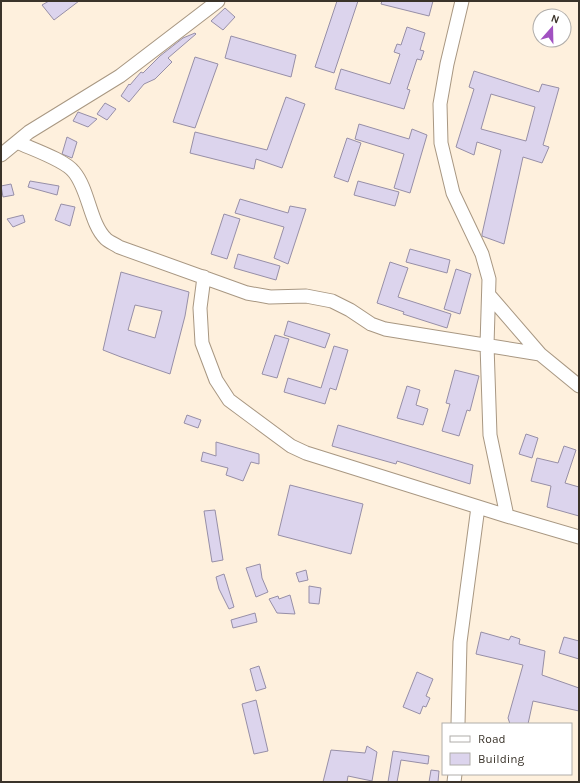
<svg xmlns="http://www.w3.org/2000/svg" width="580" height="783" viewBox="0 0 580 783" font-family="Karla,sans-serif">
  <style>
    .building { fill: #dcd4ed; stroke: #978fa7; fill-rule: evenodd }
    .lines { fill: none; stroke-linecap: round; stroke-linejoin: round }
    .minor-casing { stroke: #a89782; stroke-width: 15 }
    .minor { stroke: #fff; stroke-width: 13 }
  </style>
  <rect width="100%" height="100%" fill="#fef0dd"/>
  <path class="building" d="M49 1H79L54 20 42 5Z
    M337 1H358L334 73 315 67Z
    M382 1H433L429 16 381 4Z
    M225 8 235 17 223 30 211 21Z
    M407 27 425 33 420 50 424 51 421 60 417 59 407 89 410 90 404 109 335 89 341 69 390 84 400 54 394 52 397 44 401 45Z
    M195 33 196 34 168 58 172 62 155 79 144 84 129 102 121 96 129 84 130 85 141 72 143 73 160 56 183 38Z
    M231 36 296 55 291 77 225 58Z
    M195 57 218 64 195 128 173 122Z
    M474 71 539 92 542 84 559 88 543 145 549 147 542 163 523 157 504 244 482 236V234L501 150 477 142 474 155 456 147 474 89 469 87ZM491 94 535 107 526 141 481 129Z
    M286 97 305 104 282 168 256 159 254 169 190 153 195 132 267 150Z
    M105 103 116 109 107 120 97 114Z
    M78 112 97 119 88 127 73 121Z
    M359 124 409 139 412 129 427 135 410 193 394 188 404 154 355 139Z
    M67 137 77 142 72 158 62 154Z
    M347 138 361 143 348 182 334 177Z
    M30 181 59 186 57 195 28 187Z
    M358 181 399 192 395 206 354 195Z
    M11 184 14 195 3 197 1 186Z
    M240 199 288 213 290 206 306 209 288 264 274 258 284 227 235 213Z
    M61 204 75 207 70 226 55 220Z
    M224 214 240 219 227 259 211 254Z
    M23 215 25 222 13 227 7 219Z
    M410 249 450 260 447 273 406 262Z
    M238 254 280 266 276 280 234 268Z
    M390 262 408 268 398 297 451 314 447 328 403 314 404 312 377 303Z
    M456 269 471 274 460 314 444 309Z
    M121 272 189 292 185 316 170 374 121 357 103 350ZM135 305 162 311 155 338 128 330Z
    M288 321 330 334 325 348 284 335Z
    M275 335 289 339 277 378 262 374Z
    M334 346 348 350 336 390 330 388 325 404 284 392 288 378 321 388Z
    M455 370 479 376 470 411 467 410 459 436 442 431 450 404 446 403Z
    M407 386 420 390 416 405 428 409 423 425 397 418Z
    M187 415 201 420 198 428 184 423Z
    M338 425 473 465 470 484 397 461 396 464 332 446Z
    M526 434 538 438 532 458 519 454Z
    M216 442 259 454V464L251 462 243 481 226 475 228 468 201 461 203 452 216 456Z
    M564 446 576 450 565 483 579 487V516L547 507 551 486 531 481 537 458 558 463Z
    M290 485 363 504 351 554 278 535Z
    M215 510 223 560 212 562 204 511Z
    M260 564 262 578 268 592 256 597 246 568Z
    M306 570 308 580 299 582 296 573Z
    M224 574 234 607 229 609 219 589 216 577Z
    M309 586 321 588 319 604 309 603Z
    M290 595 295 614 277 613 269 599 278 596 279 599Z
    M255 613 257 622 233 628 231 620Z
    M481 632 509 640 511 636 520 639 519 644 545 651 542 675 579 688V711L533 701 528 724H510L508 718 523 665 476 654Z
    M564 637 579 641V659L559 653Z
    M259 666 266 688 256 691 250 669Z
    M417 672 433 679 426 696 430 698 426 707 423 706 420 714 403 707Z
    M256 700 268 751 254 754 242 704Z
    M367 746 377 752 372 781 348 776 347 782H323L331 750 365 753Z
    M393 751 429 756 428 764 401 760 397 782H388Z
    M431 770 439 771 438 782H429Z"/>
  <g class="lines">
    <defs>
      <path id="minor" d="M462 1 447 64 440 104 441 143 453 193 482 254 489 279 487 345 490 435 507 516
        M17 142C32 149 65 160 74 172 89 190 90 224 106 239 109 242 115 244 119 247L247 293 270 297 306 296 332 301 350 310 371 324 385 329 540 354
        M1 155 29 132 120 76 218 1
        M204 277 200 308 202 343 216 380 229 400 291 446 306 453 507 516 579 537
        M489 295 540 354 579 386
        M458 724 460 642 478 507
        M454 782 455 774"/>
    </defs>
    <use href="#minor" class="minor-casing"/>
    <use href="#minor" class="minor"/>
  </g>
  <rect width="580" height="783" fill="none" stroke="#3a332a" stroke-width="4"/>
  <rect x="442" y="723" width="130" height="52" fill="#ffffff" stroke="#b0adaa"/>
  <rect x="450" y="736" width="20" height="6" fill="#ffffff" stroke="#b0adaa"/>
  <text x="478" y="743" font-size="12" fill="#3a332a">Road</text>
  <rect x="450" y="753" width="20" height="12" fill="#dcd4ed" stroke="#b0adaa"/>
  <text x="478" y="763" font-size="12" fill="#3a332a">Building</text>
  <g transform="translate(552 28) rotate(20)"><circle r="19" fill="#ffffff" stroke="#b0adaa"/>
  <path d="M0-3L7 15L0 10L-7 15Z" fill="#a151c1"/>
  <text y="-6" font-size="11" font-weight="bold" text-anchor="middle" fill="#3a332a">N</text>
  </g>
</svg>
